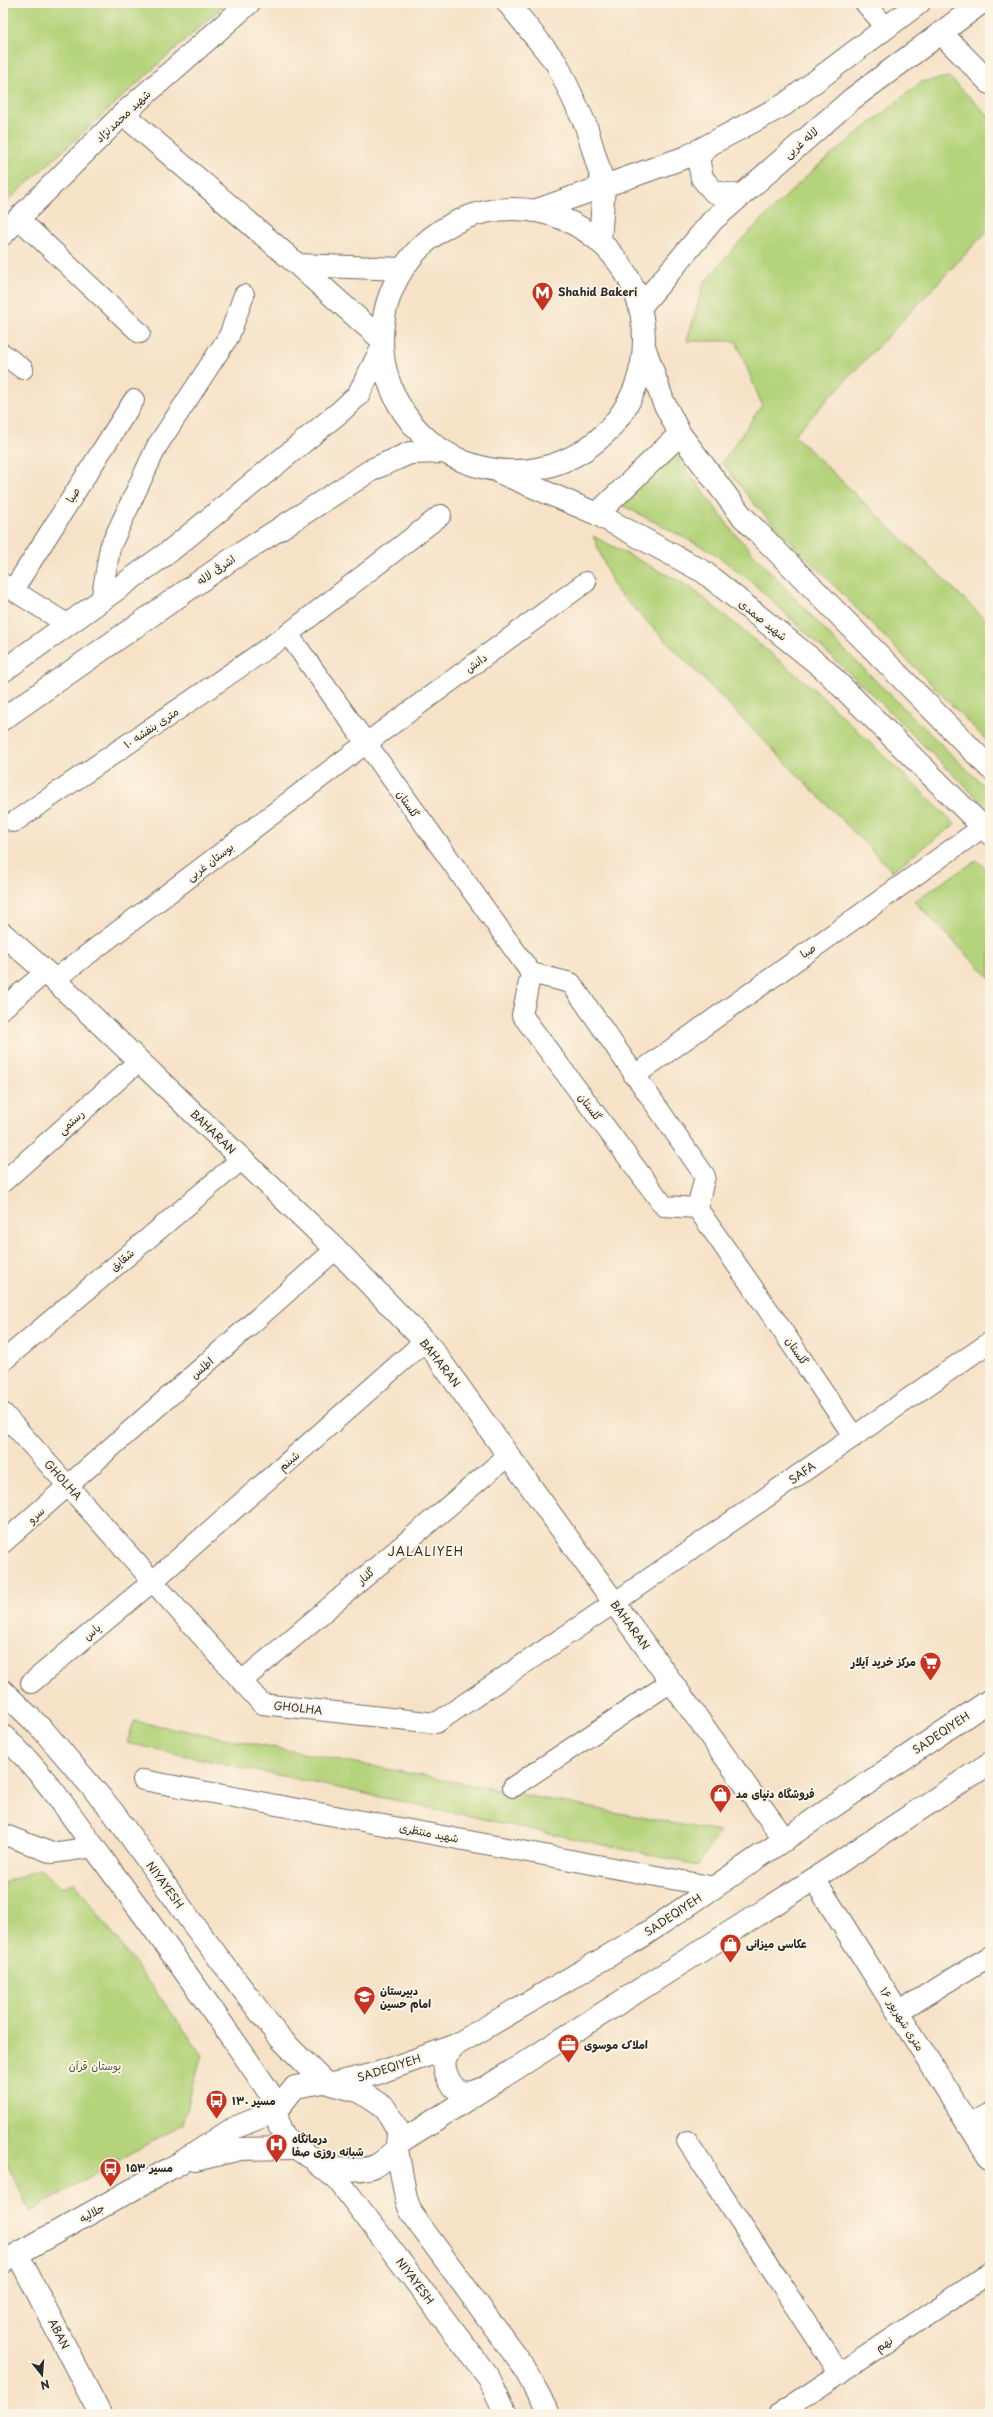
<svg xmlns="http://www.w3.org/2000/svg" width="993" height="2417" viewBox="0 0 993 2417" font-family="'Playpen Sans','Playpen Sans Arabic',sans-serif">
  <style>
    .green { fill: #b4d37a; stroke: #707f52 }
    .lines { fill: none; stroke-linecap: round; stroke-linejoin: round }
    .minor-casing { stroke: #726b62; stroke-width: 22 }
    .tertiary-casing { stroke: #726b62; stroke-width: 24 }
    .secondary-casing { stroke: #726b62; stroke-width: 24 }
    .primary-casing { stroke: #726b62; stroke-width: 24 }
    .trunk-casing { stroke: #726b62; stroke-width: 24 }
    .minor { stroke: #fff; stroke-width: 20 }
    .tertiary { stroke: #fff; stroke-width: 22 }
    .secondary { stroke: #fff; stroke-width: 22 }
    .primary { stroke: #fff; stroke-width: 22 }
    .trunk { stroke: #fff; stroke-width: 22 }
    .labels { text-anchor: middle; stroke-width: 4; stroke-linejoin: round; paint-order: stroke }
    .street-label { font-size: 11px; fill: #2b2b2b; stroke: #fcf5e5 }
    .poi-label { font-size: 11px; font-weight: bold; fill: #2b2b2b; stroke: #fcf5e5; text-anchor: start }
    .park-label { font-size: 11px; fill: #4d553f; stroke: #fcf5e5 }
    .neighbourhood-label { font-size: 12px; letter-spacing: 1px; fill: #2b2b2b; stroke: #fcf5e5 }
  </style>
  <rect width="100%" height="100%" fill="#fcf5e5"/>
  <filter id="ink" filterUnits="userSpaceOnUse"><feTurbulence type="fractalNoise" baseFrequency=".025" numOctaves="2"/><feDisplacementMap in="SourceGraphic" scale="8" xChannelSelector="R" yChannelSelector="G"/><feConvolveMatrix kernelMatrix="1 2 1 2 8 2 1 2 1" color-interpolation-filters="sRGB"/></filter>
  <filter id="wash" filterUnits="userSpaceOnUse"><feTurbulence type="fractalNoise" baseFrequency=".012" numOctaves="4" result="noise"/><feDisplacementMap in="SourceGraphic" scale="16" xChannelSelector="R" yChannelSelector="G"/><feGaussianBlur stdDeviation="0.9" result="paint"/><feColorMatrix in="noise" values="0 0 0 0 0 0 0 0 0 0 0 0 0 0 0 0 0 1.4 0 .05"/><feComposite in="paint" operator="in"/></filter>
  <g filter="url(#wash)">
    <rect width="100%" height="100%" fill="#f6e2c7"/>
    <path class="green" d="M3 3H226L3 205Z
      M949 77 990 117V228L794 435 990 624V744L756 506 722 463 762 405 736 341H687L704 283 742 239 813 170 921 82Z
      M672 450 734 533 835 641 990 792V811L880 702 753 583 714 553 616 502Z
      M593 536 690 587 817 692 955 824 892 871 615 589Z
      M977 860 990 873V978L914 901Z
      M134 1721 719 1832 698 1865 127 1743Z
      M40 1869 61 1887 75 1883 202 2054 182 2124 30 2211 3 2156V1883Z"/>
  </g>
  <g filter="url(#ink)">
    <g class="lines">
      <defs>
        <path id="minor" d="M865 3 886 27
          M18 218 140 333
          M3 354 23 369
          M3 584 67 624
          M13 590 134 400
          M101 601 110 547 157 446 229 336 244 295
          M288 634 531 973 571 983 705 1176 697 1208 776 1321 854 1437
          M14 822 288 634 441 515
          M531 973 522 1015 664 1206 697 1208
          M54 980 365 744 586 582
          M3 1008 46 972
          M634 1076 983 827
          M3 1182 139 1061
          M3 1361 242 1159
          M3 1413 262 1704 436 1723 614 1603 990 1342
          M3 1543 336 1249
          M242 1681 509 1455
          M31 1683 153 1581 425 1341
          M143 1780 715 1887
          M513 1787 671 1682
          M3 1834 52 1853 94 1847
          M898 2012 990 1956
          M969 2125 990 2113
          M687 2141 840 2374
          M779 2414 990 2273"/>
        <path id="tertiary" d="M941 33 990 83
          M814 1879 990 2158
          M18 2255 100 2414"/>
        <path id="secondary" d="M508 3 557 64 586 126 604 186 600 241
          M123 114 298 265
          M3 234 123 114 249 3
          M381 339 298 265 402 269
          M3 934 46 972 336 1249 431 1348 785 1840
          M454 2046C451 2049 448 2053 446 2056 441 2068 450 2089 463 2092 470 2094 476 2091 481 2089
          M332 2084 375 2074 454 2046 644 1935 990 1700
          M397 2144 814 1879 990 1763
          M195 2160 240 2149 295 2148
          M3 2262 180 2163 234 2128 276 2111"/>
        <path id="primary" d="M709 145 698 158 702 178 714 192 741 196
          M382 340a131 131 0 1 1 262 0a131 131 0 1 1-262 0Z
          M534 211 686 157 784 105 919 3
          M641 306 713 220 852 99 981 3
          M645 349 663 401 680 434 741 515 990 768
          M501 473 597 514 704 572 824 669 990 834
          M597 514 680 434
          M3 671 170 551 341 411 358 395 380 352
          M3 719 229 561 373 469 410 453 442 452"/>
        <path id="trunk" d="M3 1691 44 1731 113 1812 193 1924 278 2036 324 2082
          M3 1736C45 1773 75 1822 109 1868 167 1946 225 2026 279 2107
          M324 2082 361 2092 385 2108 398 2130 397 2150C391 2154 384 2161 377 2165 350 2179 296 2158 282 2132 278 2126 278 2117 276 2111L295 2087Z
          M397 2150 406 2198 411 2213 523 2366 549 2414
          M318 2164 338 2180 489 2378 506 2414"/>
      </defs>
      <use href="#minor" class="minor-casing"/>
      <use href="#tertiary" class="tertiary-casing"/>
      <use href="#secondary" class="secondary-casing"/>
      <use href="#primary" class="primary-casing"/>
      <use href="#trunk" class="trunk-casing"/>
      <use href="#minor" class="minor"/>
      <use href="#tertiary" class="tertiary"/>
      <use href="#secondary" class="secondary"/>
      <use href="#primary" class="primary"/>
      <use href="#trunk" class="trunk"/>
    </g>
  </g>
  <defs>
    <symbol id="metro-pin" viewBox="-11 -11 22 30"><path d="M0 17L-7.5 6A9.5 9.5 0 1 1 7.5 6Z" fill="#c8321e" stroke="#fcf5e5"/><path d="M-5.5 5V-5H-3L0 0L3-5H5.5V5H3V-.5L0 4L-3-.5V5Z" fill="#fff"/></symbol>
    <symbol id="supermarket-pin" viewBox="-11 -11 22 30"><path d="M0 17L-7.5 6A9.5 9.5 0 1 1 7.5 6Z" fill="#c8321e" stroke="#fcf5e5"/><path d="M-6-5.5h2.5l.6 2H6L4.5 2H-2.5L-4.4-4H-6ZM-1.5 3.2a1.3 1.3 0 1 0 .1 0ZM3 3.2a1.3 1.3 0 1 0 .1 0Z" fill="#fff"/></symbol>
    <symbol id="shop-pin" viewBox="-11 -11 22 30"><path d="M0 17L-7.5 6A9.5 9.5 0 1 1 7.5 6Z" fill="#c8321e" stroke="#fcf5e5"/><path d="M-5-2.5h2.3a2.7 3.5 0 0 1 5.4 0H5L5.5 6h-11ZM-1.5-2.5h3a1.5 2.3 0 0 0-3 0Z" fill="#fff"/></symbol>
    <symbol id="school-pin" viewBox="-11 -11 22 30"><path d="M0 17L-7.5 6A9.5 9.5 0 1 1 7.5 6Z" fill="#c8321e" stroke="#fcf5e5"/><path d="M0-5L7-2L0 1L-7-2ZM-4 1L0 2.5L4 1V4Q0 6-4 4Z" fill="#fff"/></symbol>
    <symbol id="office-pin" viewBox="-11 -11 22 30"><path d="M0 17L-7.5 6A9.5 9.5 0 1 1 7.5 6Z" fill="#c8321e" stroke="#fcf5e5"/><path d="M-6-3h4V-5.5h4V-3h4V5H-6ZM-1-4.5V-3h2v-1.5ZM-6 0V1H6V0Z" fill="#fff"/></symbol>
    <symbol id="bus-pin" viewBox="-11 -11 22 30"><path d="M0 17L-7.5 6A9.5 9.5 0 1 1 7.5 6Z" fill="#c8321e" stroke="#fcf5e5"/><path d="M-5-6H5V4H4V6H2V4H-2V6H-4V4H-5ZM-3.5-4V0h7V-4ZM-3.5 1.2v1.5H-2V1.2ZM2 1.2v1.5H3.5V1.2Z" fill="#fff"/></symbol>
    <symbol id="hospital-pin" viewBox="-11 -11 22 30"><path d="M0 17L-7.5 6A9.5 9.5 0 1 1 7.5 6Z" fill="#c8321e" stroke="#fcf5e5"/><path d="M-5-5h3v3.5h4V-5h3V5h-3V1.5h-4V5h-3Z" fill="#fff"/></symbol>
  </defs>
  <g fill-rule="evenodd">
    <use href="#metro-pin" x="530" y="280" width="25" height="34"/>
    <use href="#supermarket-pin" x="918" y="1650" width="25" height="34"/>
    <use href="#shop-pin" x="708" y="1782" width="25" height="34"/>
    <use href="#shop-pin" x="718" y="1932" width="25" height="34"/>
    <use href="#school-pin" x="352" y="1984" width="25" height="34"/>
    <use href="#office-pin" x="556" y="2032" width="25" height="34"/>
    <use href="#bus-pin" x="204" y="2088" width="25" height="34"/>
    <use href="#hospital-pin" x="264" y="2132" width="25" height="34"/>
    <use href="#bus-pin" x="98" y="2156" width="25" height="34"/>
  </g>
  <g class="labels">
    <g class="street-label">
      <text transform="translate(123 116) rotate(-43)" y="4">شهید محمدنژاد</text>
      <text transform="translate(801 143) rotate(-41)" y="4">لاله غربی</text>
      <text transform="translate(73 495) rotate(-58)" y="4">صبا</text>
      <text transform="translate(216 570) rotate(-34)" y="4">اشرفی لاله</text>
      <text transform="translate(763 620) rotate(39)" y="4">شهید صمدی</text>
      <text transform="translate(476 663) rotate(-36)" y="4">دانش</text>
      <text transform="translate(151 728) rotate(-34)" y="4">۱۰ متری بنفشه</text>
      <text transform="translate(408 804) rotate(55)" y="4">گلستان</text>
      <text transform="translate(210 862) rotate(-37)" y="4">بوستان غربی</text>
      <text transform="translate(808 951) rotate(-35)" y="4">صبا</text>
      <text transform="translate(590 1107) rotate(53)" y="4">گلستان</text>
      <text transform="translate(71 1122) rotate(-42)" y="4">رستمی</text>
      <text transform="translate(213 1132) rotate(44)" y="4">BAHARAN</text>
      <text transform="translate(122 1260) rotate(-40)" y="4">شقایق</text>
      <text transform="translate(797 1351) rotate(56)" y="4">گلستان</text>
      <text transform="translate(440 1363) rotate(52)" y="4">BAHARAN</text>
      <text transform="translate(202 1368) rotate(-41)" y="4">اطلس</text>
      <text transform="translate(289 1461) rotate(-41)" y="4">شبنم</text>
      <text transform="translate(802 1473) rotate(-35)" y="4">SAFA</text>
      <text transform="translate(63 1480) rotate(48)" y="4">GHOLHA</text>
      <text transform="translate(36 1515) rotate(-41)" y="4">سرو</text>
      <text transform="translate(366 1576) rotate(-40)" y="4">گلنار</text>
      <text transform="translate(630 1625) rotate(54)" y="4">BAHARAN</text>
      <text transform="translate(92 1632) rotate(-40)" y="4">یاس</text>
      <text transform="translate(298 1708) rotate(6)" y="4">GHOLHA</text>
      <text transform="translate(941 1733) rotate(-34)" y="4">SADEQIYEH</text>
      <text transform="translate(429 1833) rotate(11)" y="4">شهید منتظری</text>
      <text transform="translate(165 1885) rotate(54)" y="4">NIYAYESH</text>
      <text transform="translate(673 1915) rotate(-34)" y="4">SADEQIYEH</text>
      <text transform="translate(902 2019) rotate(58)" y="4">۱۶ متری شهریور</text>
      <text transform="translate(389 2068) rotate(-18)" y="4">SADEQIYEH</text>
      <text transform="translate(92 2213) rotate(-29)" y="4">جلالیه</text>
      <text transform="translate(415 2281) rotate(53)" y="4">NIYAYESH</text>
      <text transform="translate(59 2334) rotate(63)" y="4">ABAN</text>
      <text transform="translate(884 2344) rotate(-34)" y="4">نهم</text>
    </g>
    <g class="poi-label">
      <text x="558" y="296">Shahid Bakeri</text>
      <text x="916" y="1666" text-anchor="end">مرکز خرید آیلار</text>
      <text x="736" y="1798">فروشگاه دنیای مد</text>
      <text x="746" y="1948">عکاسی میزانی</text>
      <text x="380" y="1995">دبیرستان<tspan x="380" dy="13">امام حسین</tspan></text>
      <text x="584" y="2049">املاک موسوی</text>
      <text x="232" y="2105">مسیر ۱۳۰</text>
      <text x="292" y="2143">درمانگاه<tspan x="292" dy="13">شبانه روزی صفا</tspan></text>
      <text x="126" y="2172">مسیر ۱۵۳</text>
    </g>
    <g class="park-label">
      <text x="95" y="2070">بوستان قرآن</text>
    </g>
    <g class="neighbourhood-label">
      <text x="426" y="1556">JALALIYEH</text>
    </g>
  </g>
  <rect width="993" height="2417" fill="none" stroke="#fcf5e5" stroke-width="16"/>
  <g transform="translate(42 2375) rotate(163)" stroke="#fcf5e5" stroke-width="3" paint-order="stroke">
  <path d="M0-3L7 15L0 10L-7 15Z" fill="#2b2b2b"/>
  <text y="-6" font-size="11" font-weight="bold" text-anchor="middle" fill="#2b2b2b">N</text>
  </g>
</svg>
